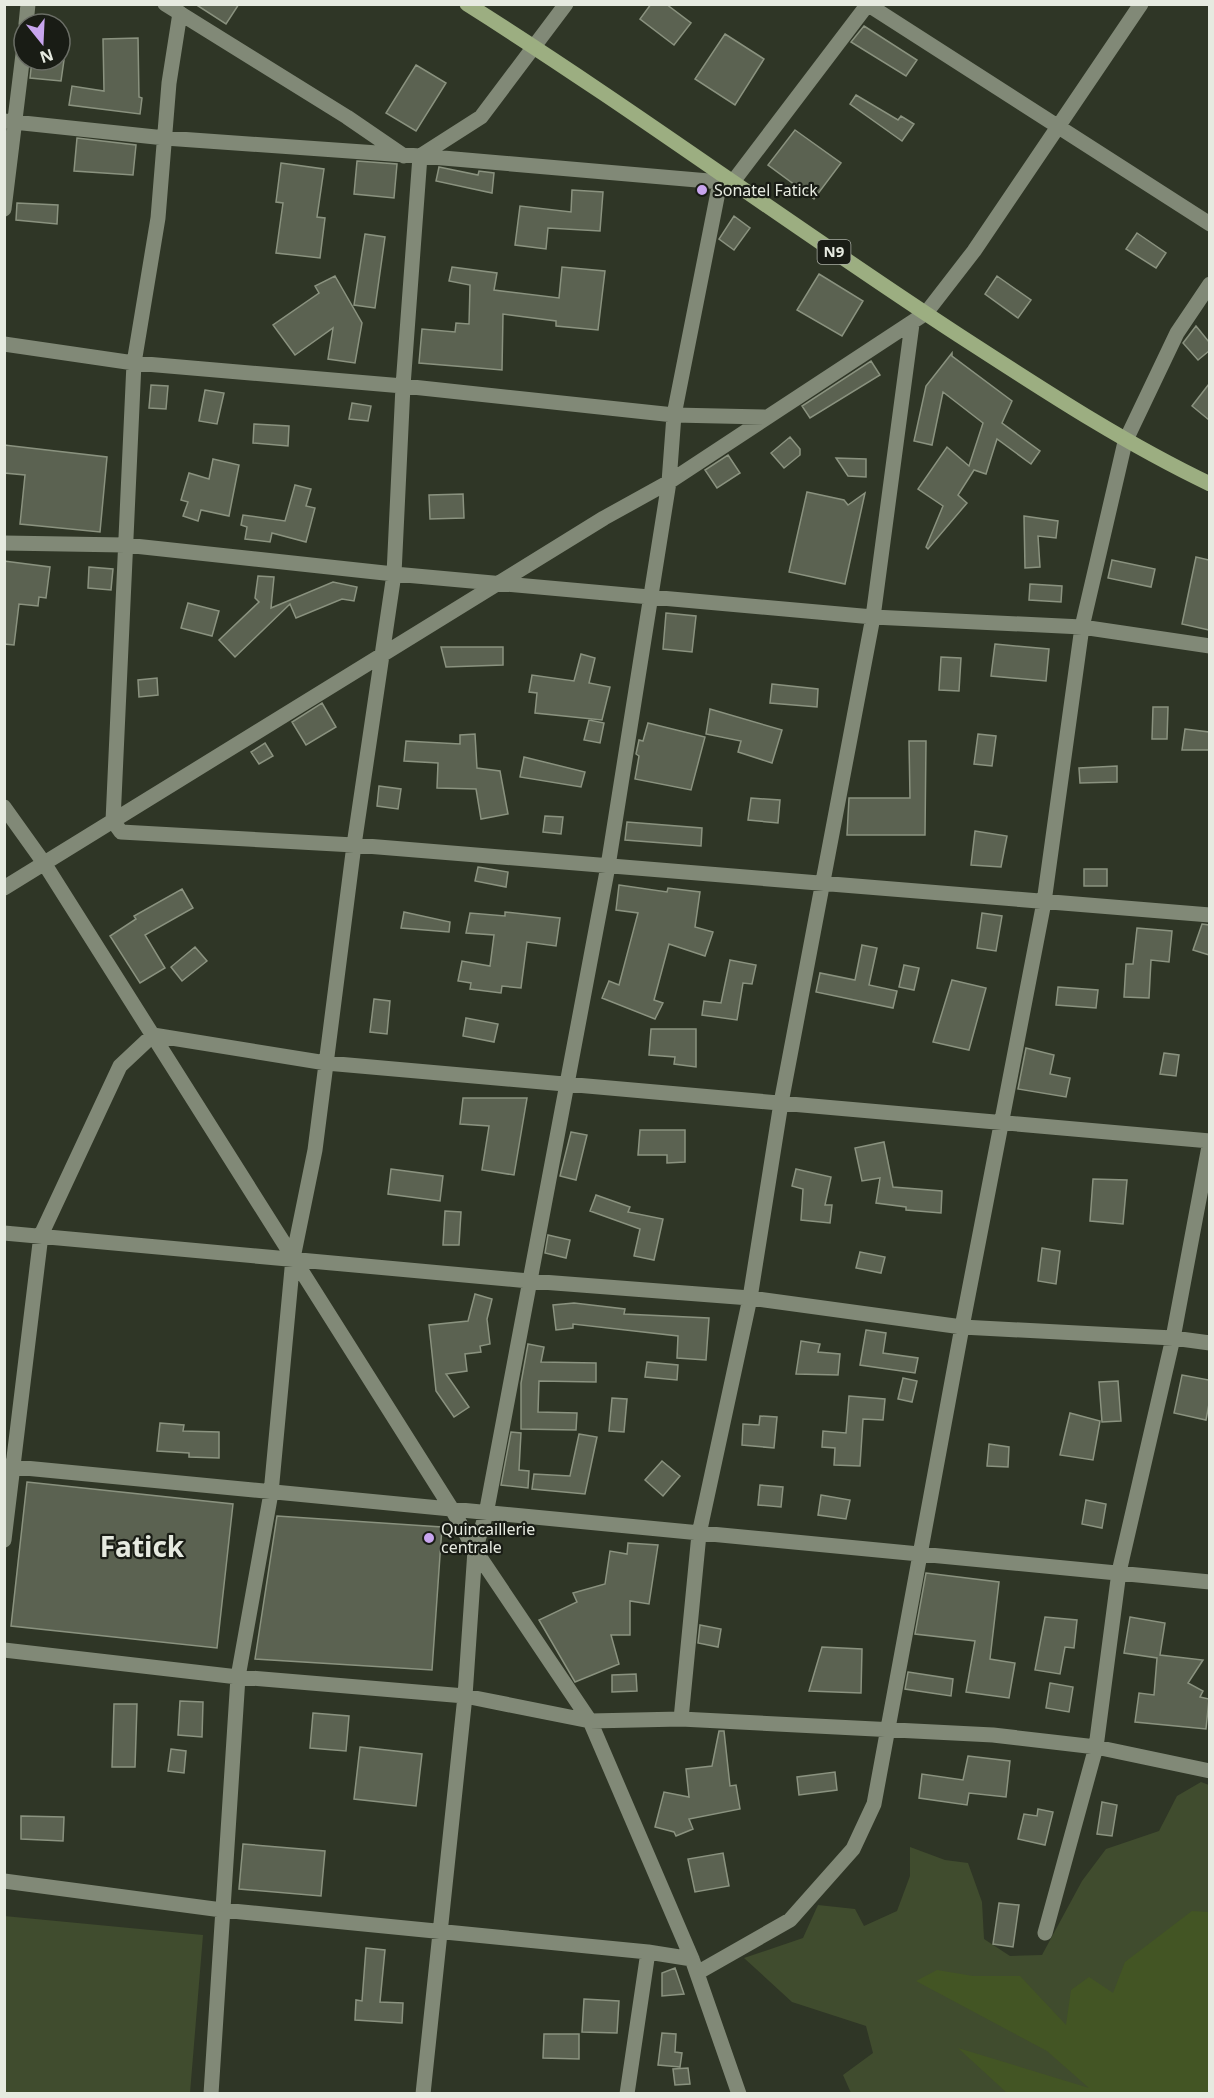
<svg xmlns="http://www.w3.org/2000/svg" width="1214" height="2098" viewBox="0 0 1214 2098" font-family="'Noto Sans',sans-serif">
  <style>
    .green { fill: #404c2e }
    .water { fill: #435524 }
    .building { fill: #5b6251; stroke: #8a927f; stroke-width: 1.5 }
    .lines { fill: none; stroke-linecap: round; stroke-linejoin: round }
    .minor { stroke: #818977; stroke-width: 15 }
    .major { stroke: #9cae81; stroke-width: 15 }
    .poi-dot { fill: #c8a5ee; stroke: #191c15; stroke-width: 2 }
    .labels { text-anchor: middle; stroke-width: 4.5; stroke-linejoin: round; paint-order: stroke }
    .shield { fill: #191c15; stroke: #a8aca3; stroke-width: 1.5 }
    .shield-label { font-size: 15px; font-weight: bold; fill: #e6eae0 }
    .poi-label { font-size: 16px; fill: #e6eae0; stroke: #191c15; text-anchor: start }
    .town-label { font-size: 28px; font-weight: bold; fill: #e6eae0; stroke: #191c15 }
  </style>
  <rect width="100%" height="100%" fill="#2f3626"/>
  <path class="green" d="M1201 1782 1209 1785V2093H851L843 2075 873 2053 866 2026 792 2002 744 1958 803 1938 818 1905 855 1909 864 1926 897 1911 910 1876V1847L945 1860 968 1863 982 1902 984 1939 1010 1956 1042 1955 1082 1881 1106 1849 1159 1831 1177 1796Z
    M4 1916 203 1935 190 2093H5Z"/>
  <path class="water" d="M1192 1911 1209 1912V2093H1007L958 2048 1089 2088 1047 2051 916 1981 937 1970 973 1976H1020L1066 2025 1071 1990 1089 1977 1113 1993 1125 1962Z"/>
  <path class="building" d="M195 4H239L226 24Z
    M651 4H666L691 23 674 45 640 19Z
    M864 26 917 60 906 76 851 42Z
    M725 34 764 59 735 105 695 79Z
    M138 38 139 97 142 98 140 114 69 105 72 86 104 91 103 39Z
    M32 60H64L61 81 30 78Z
    M416 65 446 83 416 131 386 113Z
    M856 95 898 120 901 116 914 124 902 141 850 104Z
    M795 130 841 163 814 199 768 165Z
    M77 138 136 145 133 175 74 171Z
    M357 161 397 164 394 198 354 194Z
    M281 163 324 169 317 217 325 218 320 258 276 253 283 203 276 202Z
    M439 167 478 175 479 171 494 173 492 193 436 181Z
    M572 190 603 192 600 231 548 228 546 249 515 245 520 206 571 212Z
    M17 203 58 205 57 224 16 220Z
    M734 216 750 228 734 250 719 239Z
    M1137 233 1166 253 1156 268 1126 249Z
    M365 234 385 237 375 308 354 305Z
    M452 267 497 273 494 290 559 298 562 267 605 271 598 330 556 326V321L503 314 502 370 419 363 422 329 455 332 456 323 469 324 470 285 449 281Z
    M819 274 863 301 842 336 797 310Z
    M335 276 362 323 355 363 328 359 333 328 295 355 273 325 319 293 315 286Z
    M997 276 1031 300 1018 318 985 294Z
    M1196 326 1209 342V351L1198 360 1183 343Z
    M952 353V356L1012 401 1002 423 1040 451 1031 464 997 439 986 474 974 470 958 495 967 503 928 549 926 547 943 506 918 489 947 447 969 466 983 423 943 392 932 445 914 441 926 386Z
    M871 361 880 375 810 418 802 406Z
    M1209 384V420L1192 406Z
    M151 385 168 386 166 409 149 408Z
    M205 390 224 393 217 424 199 421Z
    M352 403 371 406 368 421 349 419Z
    M254 424 289 426 288 446 253 443Z
    M790 437 800 449V455L784 468 771 453Z
    M4 445 107 457 100 532 20 524 25 475 4 473Z
    M728 455 740 473 717 488 705 470Z
    M836 458 866 459V477L848 476Z
    M213 459 239 465 229 516 201 510 198 521 183 516 188 502 181 500 189 473 209 479Z
    M295 485 311 489 306 506 315 508 306 542 272 533 270 542 245 539 247 527 241 525 243 515 285 521Z
    M807 492 844 500 848 505 865 493 845 584 789 572Z
    M463 494 464 518 430 519 429 495Z
    M1024 516 1058 521 1056 538 1038 536 1040 567 1025 568Z
    M1196 557 1209 560V630L1182 624Z
    M1112 560 1155 569 1151 587 1108 578Z
    M4 561 50 567 46 598 39 597 38 606 19 604 14 645 4 644Z
    M89 567 113 569 111 590 88 588Z
    M258 576 274 577 271 608 333 582 357 587 354 601 342 599 296 618 290 604 235 657 219 640 259 602 255 598Z
    M1030 584 1062 586 1061 602 1029 600Z
    M188 603 219 611 212 636 181 628Z
    M666 613 696 616 692 652 663 649Z
    M995 644 1049 649 1046 681 991 676Z
    M441 647H503V665L446 667Z
    M581 654 595 658 589 683 610 687 602 720 535 713 537 693 529 692 532 675 574 681Z
    M941 657 961 658 959 691 939 690Z
    M157 678 158 695 139 697 138 680Z
    M772 684 818 689 817 707 770 703Z
    M322 703 336 727 306 745 292 722Z
    M1153 707H1168L1167 739H1152Z
    M710 709 782 730 772 763 738 752 741 741 706 734Z
    M589 720 604 723 600 743 584 740Z
    M648 723 705 737 691 790 635 779 639 756 636 754 639 740 643 741Z
    M1185 729 1209 732V750H1182Z
    M475 734 477 768 500 771 508 814 481 819 476 789 437 788 438 763 404 761 406 741 460 744V735Z
    M978 734 996 736 992 766 974 764Z
    M909 741H926L925 835H847L849 798H910Z
    M265 743 273 756 259 764 251 752Z
    M524 757 585 772 581 787 520 777Z
    M1117 766V782L1080 783 1079 768Z
    M379 786 401 789 398 809 377 806Z
    M751 798 780 800 778 823 748 820Z
    M545 816 563 817 561 834 543 832Z
    M627 822 702 828 701 846 625 840Z
    M975 831 1007 836 1001 867 971 865Z
    M478 867 508 872 506 887 475 881Z
    M1084 869H1107V886H1084Z
    M619 885 667 892 668 888 700 892 695 927 713 932 705 956 669 944 654 1000 663 1003 655 1019 602 998 609 981 619 985 638 913 616 910Z
    M182 889 193 908 145 935 165 968 140 983 110 936 136 919 134 916Z
    M404 912 450 922 449 932 401 928Z
    M505 912 560 918 556 946 527 942 521 988 502 986 501 993 470 989 471 983 458 981 462 961 490 966 494 935 466 933 470 913 505 916Z
    M982 913 1002 916 996 951 977 948Z
    M1202 924 1209 925V955L1193 950Z
    M1137 928 1172 931 1169 962 1151 960 1149 998 1124 997 1126 964H1133Z
    M862 945 877 948 869 985 897 991 893 1008 816 992 820 973 855 980Z
    M195 947 207 961 182 981 171 967Z
    M730 960 756 965 752 984 743 983 737 1020 702 1015 704 1001 721 1003Z
    M904 965 919 968 914 990 899 987Z
    M952 980 986 988 969 1050 933 1042Z
    M1058 987 1098 990 1096 1008 1056 1005Z
    M374 999 390 1001 387 1034 370 1032Z
    M466 1018 498 1024 494 1042 463 1036Z
    M651 1029H696V1067L674 1064 675 1057 649 1055Z
    M1026 1048 1054 1055 1050 1074 1070 1078 1066 1097 1018 1089Z
    M1164 1053 1179 1055 1176 1076 1160 1074Z
    M463 1098H527L514 1175 482 1170 489 1126 460 1124Z
    M640 1130H685V1162L667 1163V1155H638Z
    M571 1132 587 1135 576 1180 560 1176Z
    M884 1142 893 1187 942 1191 941 1213 906 1210V1207L876 1203 880 1178 862 1181 855 1148Z
    M391 1169 443 1176 440 1201 388 1194Z
    M796 1169 831 1177 825 1205H832L830 1223 801 1220 803 1189 792 1186Z
    M1093 1179 1127 1180 1123 1224 1090 1221Z
    M596 1195 630 1207 628 1212 663 1219 654 1260 634 1256 640 1229 590 1211Z
    M445 1211 461 1212 459 1245H443Z
    M548 1235 570 1240 566 1258 545 1253Z
    M1042 1248 1060 1251 1056 1284 1038 1281Z
    M860 1252 885 1257 881 1273 856 1268Z
    M475 1294 492 1299 487 1319 490 1344 480 1346 481 1352 465 1354 467 1371 446 1374 469 1407 454 1417 436 1391 429 1325 468 1321Z
    M574 1303 625 1309 624 1314 709 1318 706 1360 677 1358 678 1336 573 1324V1328L556 1330 553 1305Z
    M866 1330 886 1333 883 1353 918 1358 915 1373 860 1365Z
    M801 1341 820 1344 818 1352 840 1354 838 1375 796 1374Z
    M528 1344 544 1347 541 1362 596 1363V1382L539 1381 538 1412 577 1413 576 1430 521 1429V1383Z
    M647 1362 678 1365 677 1380 645 1377Z
    M1182 1375 1209 1380V1404L1206 1420 1174 1413Z
    M903 1378 917 1381 912 1402 898 1399Z
    M1118 1381 1121 1421 1102 1422 1099 1382Z
    M849 1396 885 1399 883 1420 863 1419 860 1466 834 1465 835 1448 822 1447 823 1431 846 1433Z
    M612 1398 627 1399 624 1432 609 1431Z
    M1070 1413 1100 1421 1093 1460 1060 1455Z
    M760 1416 777 1417 774 1448 742 1445 743 1424 759 1425Z
    M160 1423 184 1425 183 1431 219 1432V1458L189 1457V1453L157 1451Z
    M511 1432 521 1433 519 1470 529 1471 528 1488 501 1485Z
    M579 1434 597 1437 585 1494 532 1489 534 1474 570 1476Z
    M989 1444 1009 1447 1008 1467 987 1466Z
    M662 1461 680 1476 663 1496 645 1480Z
    M27 1482 233 1504 217 1648 11 1626Z
    M760 1485 783 1487 781 1507 758 1505Z
    M821 1495 850 1500 846 1519 818 1515Z
    M1086 1500 1106 1504 1102 1528 1082 1524Z
    M277 1516 442 1527 432 1670 255 1659Z
    M628 1543 658 1545 649 1604 630 1601V1635H611L619 1664 575 1682 539 1620 577 1602 573 1593 605 1584 610 1551 627 1554Z
    M926 1573 999 1582 990 1659 1015 1663 1009 1698 966 1692 975 1641 915 1634Z
    M1045 1617 1077 1620 1074 1648 1065 1647 1060 1674 1035 1670Z
    M1130 1617 1165 1623 1160 1655 1203 1660 1188 1683 1203 1691 1200 1697 1209 1699 1206 1729 1135 1722 1139 1693 1154 1695 1157 1658 1124 1653Z
    M700 1625 721 1629 718 1647 698 1643Z
    M822 1647 862 1649 861 1693 809 1691Z
    M908 1672 953 1679 951 1696 905 1689Z
    M636 1674 637 1691 612 1692V1675Z
    M1050 1683 1073 1687 1069 1712 1046 1708Z
    M180 1701 203 1702 202 1737 178 1735Z
    M114 1704H137L135 1767H112Z
    M313 1713 349 1716 346 1751 310 1748Z
    M719 1731H724L730 1786 736 1785 740 1809 689 1819 693 1829 676 1836 674 1832 655 1827 664 1792 689 1797 686 1769 712 1766Z
    M360 1747 422 1754 416 1806 354 1799Z
    M171 1749 186 1751 184 1773 168 1771Z
    M968 1756 1010 1761 1006 1797 969 1793 967 1805 919 1798 922 1774 963 1780Z
    M835 1772 837 1790 799 1795 797 1777Z
    M1102 1802 1117 1805 1112 1836 1097 1834Z
    M1038 1809 1053 1812 1045 1845 1018 1839 1024 1814 1037 1816Z
    M21 1816 64 1817 63 1841 21 1839Z
    M243 1844 325 1851 321 1896 239 1889Z
    M723 1853 729 1886 695 1892 688 1859Z
    M999 1903 1019 1905 1013 1947 993 1944Z
    M366 1948 385 1950 380 2002 403 2003 402 2023 355 2020 356 2000 362 2001Z
    M675 1968 684 1994 662 1996V1973Z
    M584 1999 619 2001 617 2033 582 2032Z
    M662 2033 676 2034 675 2052 682 2053 680 2067 658 2065Z
    M544 2034H579V2059L543 2058Z
    M688 2068 690 2084 675 2085 673 2069Z"/>
  <g class="lines">
    <path class="minor" d="M165 4 347 117 404 156
      M867 4 1210 224
      M180 13 169 83 158 218 134 363 113 821 121 832 354 845 1210 915
      M26 24 28 4
      M4 121 165 138 420 156 732 183 868 4
      M4 209 24 46
      M4 344 134 363 403 386 674 415 764 417
      M4 543 125 545 394 574 873 617 1082 627 1210 646
      M4 807 44 863 453 1511 475 1550 590 1721 692 1959 739 2094
      M4 888 604 518 669 482 926 313 974 251 1141 4
      M4 1233 529 1281 750 1298 962 1327 1173 1338 1210 1343
      M4 1466 1210 1582
      M4 1540 41 1235 120 1066 153 1035 326 1063 1210 1141
      M4 1650 238 1677 465 1696 590 1721 681 1719 993 1735 1096 1747 1210 1771
      M681 1719 699 1534 750 1298 781 1103 873 617 912 324
      M4 1881 222 1910 648 1952 692 1959
      M1045 1933 1096 1747 1119 1572 1173 1338 1210 1141
      M697 1973 790 1920 853 1849 874 1804 962 1327 1044 902 1082 627 1125 442 1177 333 1210 284
      M211 2094 238 1677 271 1493 293 1258 315 1150 354 845 394 574 403 386 420 156 481 117 566 4
      M423 2094 465 1696 475 1550 486 1514 608 866 669 482 674 415 720 182
      M627 2094 648 1952"/>
    <path class="major" d="M467 4C635 110 794 228 960 336 1042 389 1122 442 1210 484"/>
  </g>
  <g class="poi-dot">
    <circle cx="702" cy="190" r="6"/>
    <circle cx="429" cy="1538" r="6"/>
  </g>
  <g class="labels">
    <rect class="shield" x="817.5" y="240" width="33" height="24" rx="4.5"/>
    <g class="shield-label">
      <text x="834" y="257">N9</text>
    </g>
    <g class="poi-label">
      <text x="714" y="196">Sonatel Fatick</text>
      <text x="441" y="1535">Quincaillerie<tspan x="441" dy="18">centrale</tspan></text>
    </g>
    <g class="town-label">
      <text x="142" y="1557">Fatick</text>
    </g>
  </g>
  <rect width="1214" height="2098" fill="none" stroke="#e6eae0" stroke-width="12"/>
  <g transform="translate(42 42) rotate(162)"><circle r="28" fill="#191c15" stroke="#6b6e66" stroke-width="1.5"/>
  <path d="M0-4.5L10 22L0 15L-10 22Z" fill="#c8a5ee"/>
  <text y="-9" font-size="16" font-weight="bold" text-anchor="middle" fill="#e6eae0">N</text>
  </g>
</svg>
